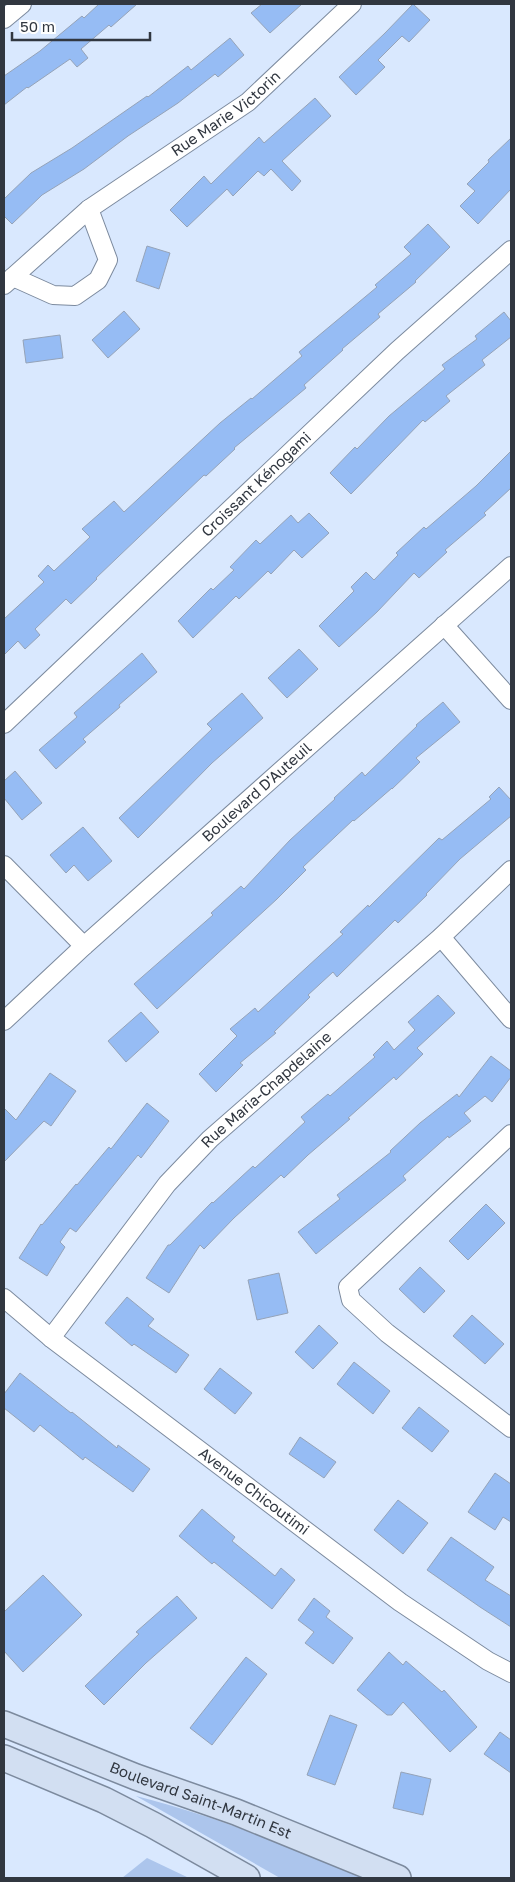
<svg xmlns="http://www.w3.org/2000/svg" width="515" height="1882" viewBox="0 0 515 1882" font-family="'Golos Text',sans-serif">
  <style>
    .green { fill: #acc5ec }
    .building { fill: #96bcf4; stroke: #95a3b8 }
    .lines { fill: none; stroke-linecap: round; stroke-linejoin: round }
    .street-casing { stroke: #7c8a9e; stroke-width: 20 }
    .secondary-casing { stroke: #7c8a9e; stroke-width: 28 }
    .street { stroke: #fff; stroke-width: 18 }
    .secondary { stroke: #d2dff2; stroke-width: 25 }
    .labels { text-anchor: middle; stroke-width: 5; stroke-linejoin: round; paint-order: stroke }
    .street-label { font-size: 15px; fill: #313740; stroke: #fff }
  </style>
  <rect width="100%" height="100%" fill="#d9e8fe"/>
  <path class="green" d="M136 1796C216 1816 292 1848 368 1878H280Z
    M147 1858 189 1878H122Z"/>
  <path class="building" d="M99 4H137L111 27 109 25 81 49 88 58 77 67 70 59 28 88 27 87 4 105V76L40 51 82 16 84 18Z
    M262 4H302L270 33 251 13Z
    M413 4 430 20 409 42 402 36 378 60 385 67 356 95 339 77 385 33Z
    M230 38 244 55 218 77 215 74 178 103 128 136 84 169 42 195 12 224 4 216V199L31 173 72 148 147 96 148 97 188 66 191 70Z
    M315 98 331 116 282 161 301 181 292 191 271 169 264 176 258 171 233 196 227 189 187 227 170 210 204 176 211 184 259 137 264 143Z
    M511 138V189L478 224 460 206 475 191 467 184 489 162 488 160Z
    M428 224 450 247 415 281 416 282 378 314 380 317 342 349 343 350 304 385 306 388 234 448 235 449 206 476 204 475 96 578 97 579 71 604 66 599 35 629 40 635 25 649 18 641 4 655V619L44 582 38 576 48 565 54 571 90 537 82 529 114 501 124 512 220 423 251 398 252 399 302 356 299 352 377 287 375 285 411 254 404 247Z
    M147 246 170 253 159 289 136 281Z
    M124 311 140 329 108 358 92 340Z
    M504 312 511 321V337L482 360 485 365 446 396 450 401 425 422 423 420 351 494 330 473 355 447 357 449 389 416 445 369 442 365 477 339 475 336Z
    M60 335 63 358 26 363 23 340Z
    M511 451V488L484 513 486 515 445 550 447 552 419 578 414 573 377 612 339 647 319 626 354 591 351 587 366 572 374 580 398 555 396 553 424 527 426 529 476 486Z
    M309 513 329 533 302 558 294 550 271 574 268 571 239 599 236 596 193 638 178 621 211 588 213 590 234 570 230 567 256 540 260 544 291 515 298 523Z
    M299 649 318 669 287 698 268 678Z
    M142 653 157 672 119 705 120 707 83 739 86 742 56 769 39 750 77 717 74 713Z
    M242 693 263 718 212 763 138 838 119 818 212 729 207 724Z
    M443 702 460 722 416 758 420 762 392 789V788L354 821 353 820 303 867 306 870 277 899 157 1009 134 984 213 915 211 913 241 886 244 889 290 840 335 799 334 798 362 772 365 776 417 726 416 725Z
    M15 771 42 803 22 820 4 798V781Z
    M499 787 511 800V816L460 859 426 894 427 895 398 923 395 920 337 977 333 972 308 995 310 997 274 1032 276 1033 240 1063 243 1065 216 1092 199 1074 237 1036 230 1029 255 1008 258 1012 343 934 340 932 368 905 369 907 439 838 442 840 491 799 489 797Z
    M83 827 112 861 88 881 74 865 66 873 50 855Z
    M438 995 455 1013 417 1048 423 1054 396 1080 394 1077 348 1118 350 1119 308 1155 284 1178 281 1175 234 1218 204 1249 200 1245 169 1293 146 1278 168 1245H170L212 1202 213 1203 253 1166 255 1168 305 1122 301 1117 328 1094 330 1096 375 1057 373 1055 387 1041 394 1050 415 1030 408 1022Z
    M141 1012 159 1032 126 1062 108 1041Z
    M491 1056 511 1071V1077L492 1102 485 1096 464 1113 471 1121 449 1138 448 1136 403 1176 406 1180 316 1254 298 1232 340 1199 337 1195 391 1152 390 1151 420 1123 457 1094 459 1097Z
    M50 1073 76 1091 51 1126 44 1121 4 1162V1108L16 1120Z
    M147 1103 169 1121 141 1158 138 1155 76 1232 70 1228 60 1242 65 1247 47 1276 19 1258 41 1224 42 1225 76 1184 77 1185 109 1147 111 1149Z
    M486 1204 505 1223 468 1260 449 1241Z
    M420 1267 445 1291 424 1313 399 1289Z
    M279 1273 288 1313 257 1320 248 1280Z
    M127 1297 154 1319 148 1326 189 1355 176 1373 134 1344 132 1346 105 1323Z
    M472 1315 504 1344 485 1364 453 1336Z
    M319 1325 338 1343 313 1369 295 1352Z
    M354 1362 390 1391 373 1414 337 1384Z
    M220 1368 252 1393 235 1414 204 1389Z
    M20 1373 71 1413 72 1412 117 1448 118 1445 150 1469 133 1492 85 1457 83 1460 40 1425 34 1432 4 1408V1394Z
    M419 1407 449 1431 432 1452 402 1428Z
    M300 1437 336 1462 324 1478 289 1454Z
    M495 1473 511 1484V1522L503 1517 495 1530 468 1512Z
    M398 1500 428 1523 403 1554 374 1530Z
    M202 1509 235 1537 232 1541 275 1576 281 1568 295 1580 272 1609 214 1562 212 1564 179 1536Z
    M451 1537 494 1567 485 1580 511 1596V1627L480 1607 427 1570Z
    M43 1575 82 1615 23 1672 4 1651V1612Z
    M177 1596 197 1618 146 1663 104 1705 85 1686 139 1634 136 1632Z
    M314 1598 330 1611 326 1617 353 1638 333 1664 305 1643 314 1632 298 1620Z
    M389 1652 403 1665 406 1661 442 1692 444 1690 477 1727 450 1752 403 1702 392 1715H387L357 1690Z
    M246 1657 267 1674 212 1745 190 1728Z
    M330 1715 357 1725 335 1785 307 1775Z
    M500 1732 511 1740V1773L484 1754Z
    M401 1772 431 1779 423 1815 393 1808Z"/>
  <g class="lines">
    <defs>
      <g id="street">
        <path d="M4 19 22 4"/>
        <path d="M13 277 53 295 75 296 98 280 108 260 89 209"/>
        <path id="s1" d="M4 285 89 209 248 102 352 4"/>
        <path d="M444 625 511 700"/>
        <path id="s2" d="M4 724 397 351 511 250"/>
        <path d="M4 865 84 946"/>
        <path d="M441 937 511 1019"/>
        <path id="s3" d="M4 1021 84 946 511 566"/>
        <path d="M511 1134 348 1287 351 1300 387 1333 511 1428"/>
        <path id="s4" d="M4 1298 51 1338 400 1602 488 1661 511 1673"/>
        <path id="s5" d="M51 1338 167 1184 210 1139 441 937 511 870"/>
      </g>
      <g id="secondary">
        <path id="s6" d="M4 1724 136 1777 236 1812 398 1878"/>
        <path d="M4 1758 104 1800 153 1825 247 1878"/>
      </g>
    </defs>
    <use href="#street" class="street-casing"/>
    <use href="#secondary" class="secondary-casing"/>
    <use href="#street" class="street"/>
    <use href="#secondary" class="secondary"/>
  </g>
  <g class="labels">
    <g class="street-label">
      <text dy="5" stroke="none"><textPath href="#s1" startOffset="281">Rue Marie Victorin</textPath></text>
      <text dy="5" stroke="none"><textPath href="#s2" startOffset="348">Croissant Kénogami</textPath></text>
      <text dy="5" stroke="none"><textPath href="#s3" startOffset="341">Boulevard D'Auteuil</textPath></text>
      <text dy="5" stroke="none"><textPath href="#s5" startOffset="330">Rue Maria-Chapdelaine</textPath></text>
      <text dy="5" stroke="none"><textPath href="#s4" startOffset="316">Avenue Chicoutimi</textPath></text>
      <text dy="5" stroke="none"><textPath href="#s6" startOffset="211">Boulevard Saint-Martin Est</textPath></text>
    </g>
  </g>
  <rect width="515" height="1882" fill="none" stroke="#313740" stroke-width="10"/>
  <path d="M12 32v8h138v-8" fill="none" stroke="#313740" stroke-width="2.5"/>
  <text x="20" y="32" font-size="15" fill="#313740" stroke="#ffffff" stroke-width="4" paint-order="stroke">50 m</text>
</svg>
